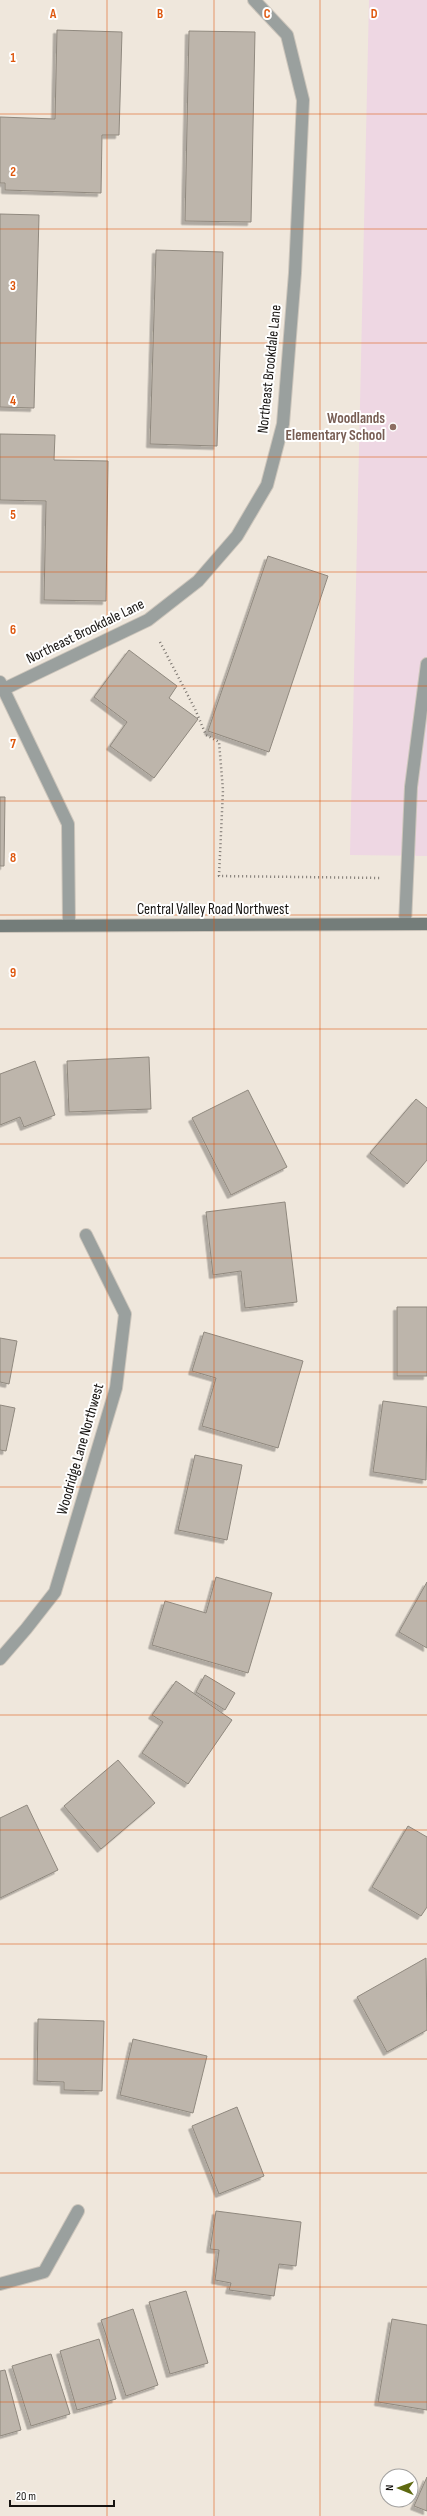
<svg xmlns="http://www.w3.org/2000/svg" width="427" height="2516" viewBox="0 0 427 2516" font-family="'Sofia Sans Condensed',sans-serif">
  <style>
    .education { fill: #eed7e3 }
    .building { fill: #bdb5ab; stroke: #90897f; filter: url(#shadow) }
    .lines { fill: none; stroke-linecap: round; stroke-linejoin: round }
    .lane-casing { stroke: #ccc5bb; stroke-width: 14 }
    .street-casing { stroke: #ccc5bb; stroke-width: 14 }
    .secondary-casing { stroke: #ccc5bb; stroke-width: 14 }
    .path { stroke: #7b756f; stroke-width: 2.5; stroke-dasharray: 1 3; stroke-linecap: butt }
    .lane { stroke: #9aa09e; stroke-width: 12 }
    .street { stroke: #9aa09e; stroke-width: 12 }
    .secondary { stroke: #747d7a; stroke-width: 12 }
    .grid { fill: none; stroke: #de560c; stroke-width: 1; stroke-opacity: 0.55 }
    .education-dot { fill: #8d6e63; stroke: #fff; stroke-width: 1.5 }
    .labels { text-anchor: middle; stroke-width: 4; stroke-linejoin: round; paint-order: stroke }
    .street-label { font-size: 15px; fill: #161310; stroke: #fff }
    .education-label { font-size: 15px; font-weight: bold; fill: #785e54; stroke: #fff; text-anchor: end }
    .grid-label { font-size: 13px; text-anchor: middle; font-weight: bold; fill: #de560c; stroke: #fff; stroke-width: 4; stroke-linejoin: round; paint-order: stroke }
  </style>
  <defs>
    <filter id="shadow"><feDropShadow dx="-3.5" dy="3.5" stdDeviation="0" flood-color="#0004"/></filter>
  </defs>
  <rect width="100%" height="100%" fill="#efe7dc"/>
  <path class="education" d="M369 0H427V856L350 855Z"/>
  <path class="building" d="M57 30 122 32 119 135H102L101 193 5 190V183H0V117L55 119Z
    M189 31 255 32 251 222 185 221Z
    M0 214 39 215 34 408 0 407Z
    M156 250 223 252 217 446 150 444Z
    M0 434 55 435 54 460 108 461 106 601 44 600 46 501 0 500Z
    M268 556 328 576 269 752 208 731Z
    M129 650 177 686 169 698 198 719 154 778 110 746 127 722 94 697Z
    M0 797H5L4 866H0Z
    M149 1057 151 1109 69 1112 67 1061Z
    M35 1061 55 1115 24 1127 20 1117 0 1125V1074Z
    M248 1090 287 1167 231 1195 192 1118Z
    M416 1099 427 1108V1160L407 1184 370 1153Z
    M285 1202 297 1302 245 1308 241 1271 213 1275 206 1212Z
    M397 1307H427V1376H397Z
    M204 1332 303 1361 278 1448 202 1426 216 1378 192 1371Z
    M0 1338 17 1341 9 1384 0 1382Z
    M383 1401 427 1407 426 1480 373 1472Z
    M0 1405 15 1408 6 1451 0 1450Z
    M195 1455 242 1465 227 1540 178 1530Z
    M216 1577 272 1593 248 1673 152 1645 165 1601 206 1613Z
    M427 1582V1648L399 1632Z
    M205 1675 235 1693 225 1710 196 1692Z
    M176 1681 232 1720 188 1784 142 1753 163 1722 152 1715Z
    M118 1760 155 1803 101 1849 64 1806Z
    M27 1805 58 1870 0 1898V1818Z
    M408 1826 427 1837V1907L421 1916 372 1887Z
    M426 1958 427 2030 387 2052 357 1997Z
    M38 2019 104 2021 102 2091 64 2090V2082L37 2081Z
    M133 2039 207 2056 193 2113 120 2095Z
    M237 2107 264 2176 219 2194 192 2126Z
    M216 2211 301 2222 296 2266 279 2264 274 2296 229 2290 231 2283 215 2280 219 2250 210 2249Z
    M186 2291 208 2363 170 2374 149 2302Z
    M133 2309 158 2385 126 2396 101 2320Z
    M392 2319 427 2325V2410L378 2402Z
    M99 2339 116 2399 77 2410 60 2351Z
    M51 2354 70 2414 31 2426 12 2366Z
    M5 2370 21 2430 0 2436V2371Z
    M427 2477V2511L414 2506Z"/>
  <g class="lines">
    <defs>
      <path id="lane" d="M405 924 411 787 427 664"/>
      <path id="street" d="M0 682 68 824 69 925
        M4 689 148 620 198 581 237 536 267 485 283 424 295 273 303 100 287 35 254 0
        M0 1659 26 1629 55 1592 116 1388 125 1314 86 1235
        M0 2284 44 2272 78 2211"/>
      <path id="secondary" d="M0 926 427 924"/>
    </defs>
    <use href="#lane" class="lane-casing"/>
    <use href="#street" class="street-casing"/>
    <use href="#secondary" class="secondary-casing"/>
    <path class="path" d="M160 642 195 709 206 735 219 742 223 790 219 876 382 878"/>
    <use href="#lane" class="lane"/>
    <use href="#street" class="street"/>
    <use href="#secondary" class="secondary"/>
  </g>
  <path class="grid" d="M107 0V2516M214 0V2516M320 0V2516M0 114H427M0 229H427M0 343H427M0 457H427M0 572H427M0 686H427M0 801H427M0 915H427M0 1029H427M0 1144H427M0 1258H427M0 1372H427M0 1487H427M0 1601H427M0 1715H427M0 1830H427M0 1944H427M0 2059H427M0 2173H427M0 2287H427M0 2402H427"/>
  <circle class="education-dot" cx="393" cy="427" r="4"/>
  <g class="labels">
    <g class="street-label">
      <text transform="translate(269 369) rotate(-84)" y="5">Northeast Brookdale Lane</text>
      <text transform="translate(85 631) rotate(-26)" y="5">Northeast Brookdale Lane</text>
      <text x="213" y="914">Central Valley Road Northwest</text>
      <text transform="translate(80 1449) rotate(-74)" y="5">Woodridge Lane Northwest</text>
    </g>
    <g class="education-label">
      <text x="385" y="423">Woodlands<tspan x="385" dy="17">Elementary School</tspan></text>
    </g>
  </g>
  <g class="grid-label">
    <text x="53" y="18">A</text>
    <text x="160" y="18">B</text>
    <text x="267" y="18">C</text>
    <text x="374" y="18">D</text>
    <text x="13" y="62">1</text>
    <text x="13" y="176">2</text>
    <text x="13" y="290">3</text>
    <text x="13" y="405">4</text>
    <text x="13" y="519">5</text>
    <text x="13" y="634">6</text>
    <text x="13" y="748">7</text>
    <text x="13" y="862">8</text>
    <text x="13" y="977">9</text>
  </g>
  <g transform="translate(399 2488) rotate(271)"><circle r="19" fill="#ffffff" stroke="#a2a19f"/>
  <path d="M0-3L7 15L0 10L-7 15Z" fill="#5e6910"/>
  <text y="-6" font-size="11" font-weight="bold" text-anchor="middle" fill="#161310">N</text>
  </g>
  <path d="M10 2500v6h104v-6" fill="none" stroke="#161310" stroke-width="2"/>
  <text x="16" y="2500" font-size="12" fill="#161310" stroke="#ffffff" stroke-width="3" paint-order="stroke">20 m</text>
</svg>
